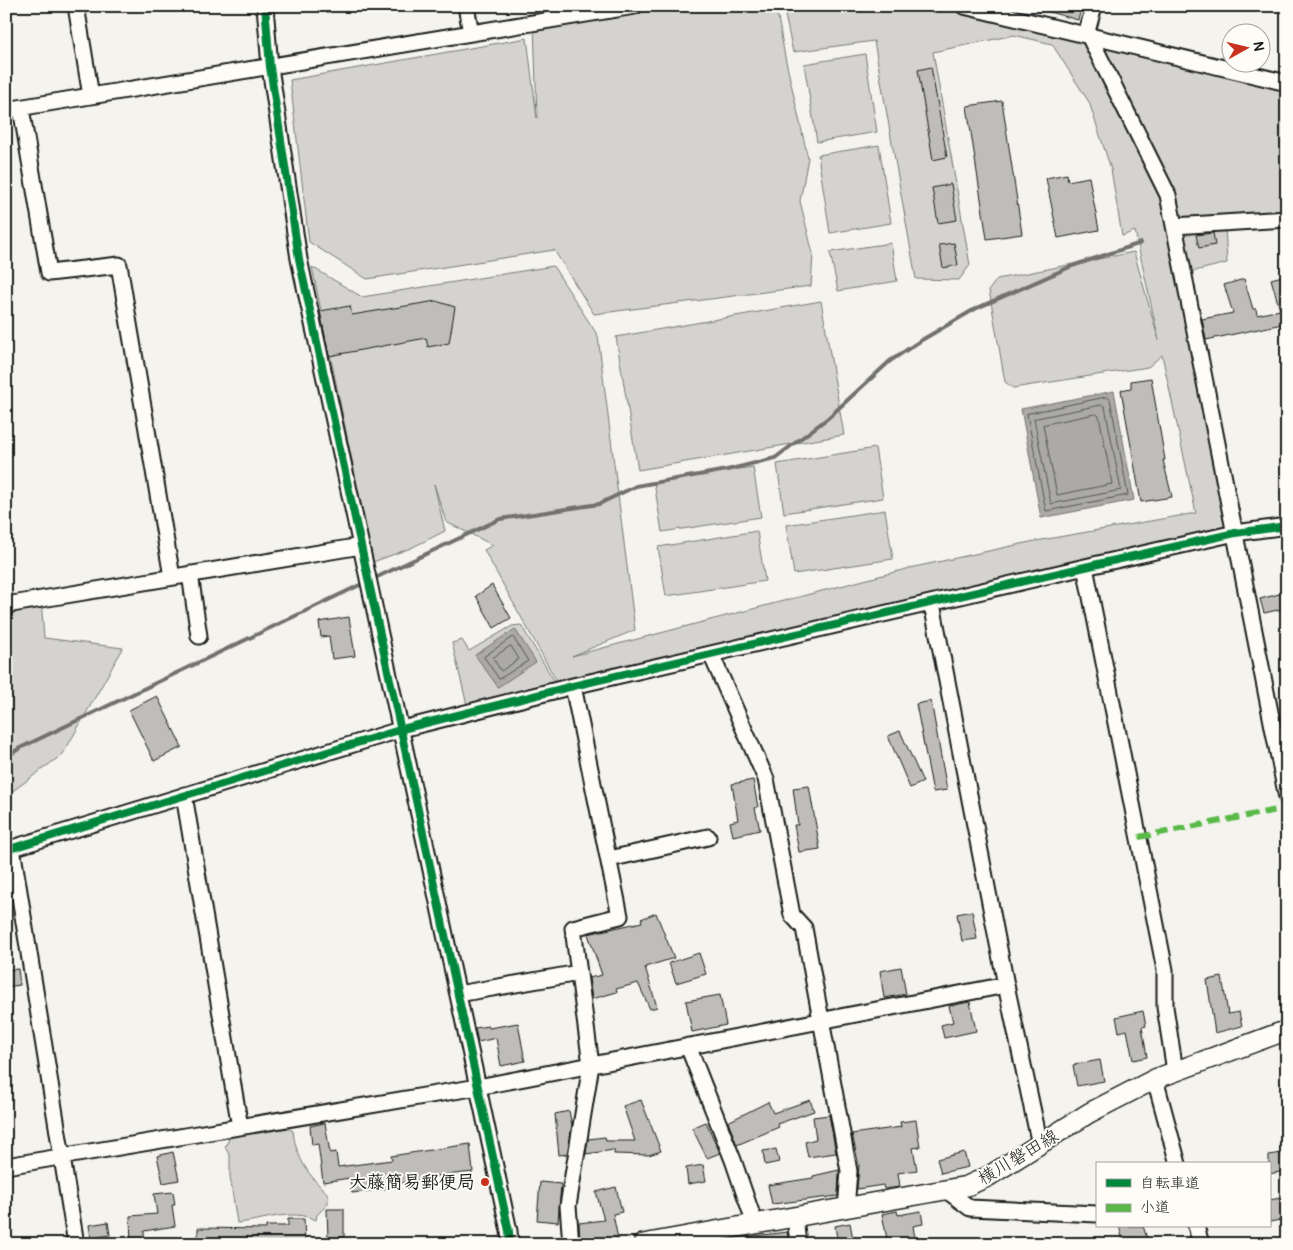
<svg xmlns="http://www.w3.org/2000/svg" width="1293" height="1250" viewBox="0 0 1293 1250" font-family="Pangolin,'Klee One',sans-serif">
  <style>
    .green { fill: #d4d3cf; stroke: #787876 }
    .water { fill: #abaaa6; stroke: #72716f }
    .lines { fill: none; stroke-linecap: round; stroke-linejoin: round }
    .shore { stroke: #555553; stroke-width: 1 }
    .stream { stroke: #72716f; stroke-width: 4 }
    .building { fill: #bebdba; stroke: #1c1c1c }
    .minor-casing { stroke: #1c1c1c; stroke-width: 19 }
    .major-casing { stroke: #1c1c1c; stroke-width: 22 }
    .minor { stroke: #fdfcf7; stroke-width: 15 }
    .major { stroke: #fdfcf7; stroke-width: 19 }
    .quiet { stroke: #58b947; stroke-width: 6; stroke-dasharray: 12 6; stroke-linecap: butt }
    .cycleway-casing { stroke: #fdfcf7; stroke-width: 11 }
    .cycleway { stroke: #00873e; stroke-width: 8 }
    .poi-dot { fill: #c8321e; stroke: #fdfcf7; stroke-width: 2 }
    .labels { text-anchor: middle; stroke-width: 4; stroke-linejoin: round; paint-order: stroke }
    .street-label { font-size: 18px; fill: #1c1c1c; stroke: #fdfcf7 }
    .poi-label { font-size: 18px; font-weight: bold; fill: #1c1c1c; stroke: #fdfcf7; text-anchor: end }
  </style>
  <rect width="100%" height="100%" fill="#f4f3ee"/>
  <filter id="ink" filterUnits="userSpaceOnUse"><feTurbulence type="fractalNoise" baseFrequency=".02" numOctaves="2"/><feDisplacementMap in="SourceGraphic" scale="10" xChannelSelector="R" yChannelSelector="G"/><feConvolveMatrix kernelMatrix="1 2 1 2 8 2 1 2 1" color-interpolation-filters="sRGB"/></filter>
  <g filter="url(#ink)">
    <path class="green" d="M635 6H776L785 57 808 158 800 201 813 254 811 286 594 314 554 250 367 279 309 242 290 80 527 38 537 118 534 23Z
      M783 6H958L1287 83V212L1225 226 1227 263 1187 273 1234 528 561 689 484 550 493 545 446 522 434 484 445 531 411 548 373 562 312 267 362 297 553 266 598 336 635 630 572 656 910 568 1030 542 1196 513 1162 355 1148 367 1013 388 1005 382 989 290 997 279 1134 252 1159 341 1135 231 1122 236 1111 169 1089 102 1052 44 1014 35 933 52 970 265 959 280 916 279 874 41 793 52Z
      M865 54 877 132 817 142 804 64Z
      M879 145 891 223 830 233 818 155Z
      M891 243 897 281 838 291 830 252Z
      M821 301 844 435 638 470 616 337Z
      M875 448 883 498 784 513 777 464Z
      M753 467 761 517 662 532 654 482Z
      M885 510 893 559 794 574 786 525Z
      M757 531 765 581 666 596 658 547Z
      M41 599 44 638 123 648 63 754 6 796V605Z
      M521 625 556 684 467 705 452 643 462 640 469 651 512 626Z
      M283 1126 293 1131C296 1158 309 1176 328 1194V1204L317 1215 316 1220C291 1208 263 1221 237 1223L230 1177V1156L225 1147 230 1137 236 1133 263 1131Z"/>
    <path class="water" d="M1114 391 1134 500 1041 518 1021 409Z
      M515 629 536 662 498 687 475 655Z"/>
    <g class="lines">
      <path class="shore" d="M1107 397 1110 399 1128 495 1046 511 1027 414Z
        M1102 405 1105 407 1121 490 1051 504 1034 419Z
        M1096 414 1099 416 1112 484 1057 495 1043 425Z
        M513 637 528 661 499 679 484 657Z
        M511 646 519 659 501 671 493 658Z"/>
      <path class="stream" d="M373 579 500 519 599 504 636 486 727 470 775 458 828 418 890 361 920 341 975 309 1072 266 1141 243
        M6 757 20 748 364 583"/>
    </g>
    <path class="building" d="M1042 6H1082L1078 20 1042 10Z
      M931 67 947 157 933 160 918 70Z
      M1002 101 1022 234 987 239 967 106Z
      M1067 174 1068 181 1089 177 1099 230 1058 238 1046 178Z
      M951 184 957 220 938 223 932 188Z
      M1213 233 1215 245 1199 248 1196 235Z
      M954 243 958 265 943 268 939 245Z
      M1287 275V323L1206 340 1202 319 1233 313 1224 285 1244 279 1253 309H1256L1257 315 1280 310 1271 279Z
      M436 301 455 307 449 343 428 347 426 338 329 356 320 311 350 306 352 315Z
      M1151 378 1165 460H1163L1172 497 1141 502 1121 390 1131 388V381Z
      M492 585 511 618 494 628 476 596Z
      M1287 592V608L1264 613 1260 599Z
      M349 617 355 656 332 659 329 636 321 637 319 622Z
      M157 696 182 747 154 761 129 710Z
      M931 701 947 790 933 792 916 704Z
      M900 731 923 782 910 788 888 736Z
      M753 780 758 807 755 808 760 830 733 836 730 822 738 820 732 784Z
      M809 786 820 849 799 852 794 825H798L793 788Z
      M972 911 977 939 962 941 957 914Z
      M656 913 674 958 645 967 657 1007 650 1009 638 983 616 989 617 992 592 999 589 978 602 975 588 934 642 922 641 919Z
      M699 953 706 974 676 983 669 963Z
      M901 967 906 994 884 998 880 971Z
      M18 969 20 985 6 987V970Z
      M1222 977 1228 1014 1239 1012 1242 1026 1215 1033 1207 980Z
      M720 995 726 1025 692 1032 686 1001Z
      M970 1002 976 1031 944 1038 941 1025 953 1022 949 1006Z
      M1143 1011 1146 1026 1142 1027 1147 1057 1133 1060 1127 1030 1119 1032 1116 1017Z
      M518 1023 525 1061 501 1066 496 1038 478 1042 475 1028 488 1026 489 1028Z
      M1100 1060 1104 1081 1077 1086 1073 1065Z
      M641 1100 661 1151 649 1155 614 1154V1150L586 1154 588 1139 605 1137 606 1141H635L623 1106Z
      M810 1100 814 1111 777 1124 779 1127 737 1145 728 1122 768 1102 773 1113Z
      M569 1111 572 1125 567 1154 559 1155 555 1114Z
      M829 1115 836 1153 808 1157 805 1142 816 1139 813 1117Z
      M916 1120 920 1147 913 1148 917 1170 898 1173 900 1187 884 1189 883 1185 857 1189 859 1166 852 1134 901 1127 900 1122Z
      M706 1122 720 1153 707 1158 692 1128Z
      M325 1123 330 1153 336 1152 338 1167 392 1160 391 1156 470 1144 473 1172 427 1177V1180L385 1185V1189L352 1193 350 1178 323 1182 318 1144 312 1145 310 1126Z
      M776 1149 779 1162 765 1165 763 1151Z
      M173 1152 179 1180 163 1183 157 1156Z
      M964 1152 968 1167 941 1173 937 1159Z
      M1282 1153 1285 1171 1269 1174V1155Z
      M703 1165 706 1181 688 1184 686 1168Z
      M839 1170 838 1196 772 1204 768 1185 813 1178V1176Z
      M540 1182 561 1184 558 1222 537 1220Z
      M616 1187 622 1212 613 1214 619 1244H610L609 1239 580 1242 579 1223 604 1220 596 1192Z
      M173 1192 175 1205H172L175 1226 144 1231V1244H131L130 1216 157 1214 154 1194Z
      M1287 1197V1219L1269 1222V1200Z
      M327 1209H344V1237L328 1238Z
      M897 1211 898 1215 921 1211 923 1224 913 1226 916 1244H888L882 1214Z
      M288 1219H304L305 1244H198V1228L266 1229V1226H288Z
      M108 1222 110 1235 91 1238 89 1225Z
      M850 1223 854 1244H838L835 1226Z
      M1119 1226H1143L1148 1241 1124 1244Z
      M787 1232 789 1244H748L747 1237Z"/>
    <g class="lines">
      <defs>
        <path id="minor" d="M76 6 91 96
          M265 6 270 67 299 259 509 1231 510 1244
          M466 6 471 33
          M964 6 1287 83
          M1086 35 1094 6
          M1089 36 1168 195 1287 798
          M21 108 49 273 119 265 172 577
          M6 110 635 6
          M1174 226 1287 219
          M1085 567 1165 970V1007L1175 1071
          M190 574 199 636
          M932 604 1006 985 1040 1145
          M6 605 361 546
          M711 654 766 779 792 915 804 928 849 1171 846 1209
          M184 795 240 1127
          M12 848 76 1244
          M6 850 406 728 573 686 1085 567 1235 533 1287 526
          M609 859 708 837
          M458 994 579 973
          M688 1046 733 1160 755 1224
          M1155 1079 1178 1164
          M6 1166 478 1087 1006 985
          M946 1190 970 1208 1097 1214
          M795 1217 798 1244
          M1196 1226 1201 1244
          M571 1244 568 1206 591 1065 573 928 620 916 573 686"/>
        <path id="major" d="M643 1244 967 1186 989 1176 1089 1113 1155 1079 1287 1030"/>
      </defs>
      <use href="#minor" class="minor-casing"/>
      <use href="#major" class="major-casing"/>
      <use href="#minor" class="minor"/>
      <use href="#major" class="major"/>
      <path class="quiet" d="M1139 837 1287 808"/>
      <defs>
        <path id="cycleway" d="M265 6 270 67 299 259 509 1231 510 1244
          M6 850 406 728 573 686 1085 567 1235 533 1287 526"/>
      </defs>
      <use href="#cycleway" class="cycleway-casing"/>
      <use href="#cycleway" class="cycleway"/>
    </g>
  </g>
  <circle class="poi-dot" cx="485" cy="1182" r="5"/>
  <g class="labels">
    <g class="street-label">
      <text transform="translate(1018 1157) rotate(-31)" y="6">横川磐田線</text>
    </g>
    <g class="poi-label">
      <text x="475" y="1188">大藤簡易郵便局</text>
    </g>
  </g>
  <rect width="1293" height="1250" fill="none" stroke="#fdfcf7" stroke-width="25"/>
  <rect x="12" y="12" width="1268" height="1225" fill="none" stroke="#1c1c1c" stroke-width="2" filter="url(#ink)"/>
  <rect x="1096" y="1162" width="175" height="65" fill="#fdfcf7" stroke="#a3a29f"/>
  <rect x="1106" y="1179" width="25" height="8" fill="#00873e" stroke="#a3a29f"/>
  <text x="1140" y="1188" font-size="15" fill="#1c1c1c">自転車道</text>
  <rect x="1106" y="1204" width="25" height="8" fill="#58b947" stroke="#a3a29f"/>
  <text x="1140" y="1212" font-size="15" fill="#1c1c1c">小道</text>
  <g transform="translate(1246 48) rotate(82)"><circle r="24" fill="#fdfcf7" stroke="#a3a29f"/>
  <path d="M0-4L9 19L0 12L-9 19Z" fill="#c8321e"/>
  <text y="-8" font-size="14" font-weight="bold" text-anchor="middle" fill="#1c1c1c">N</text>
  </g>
</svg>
